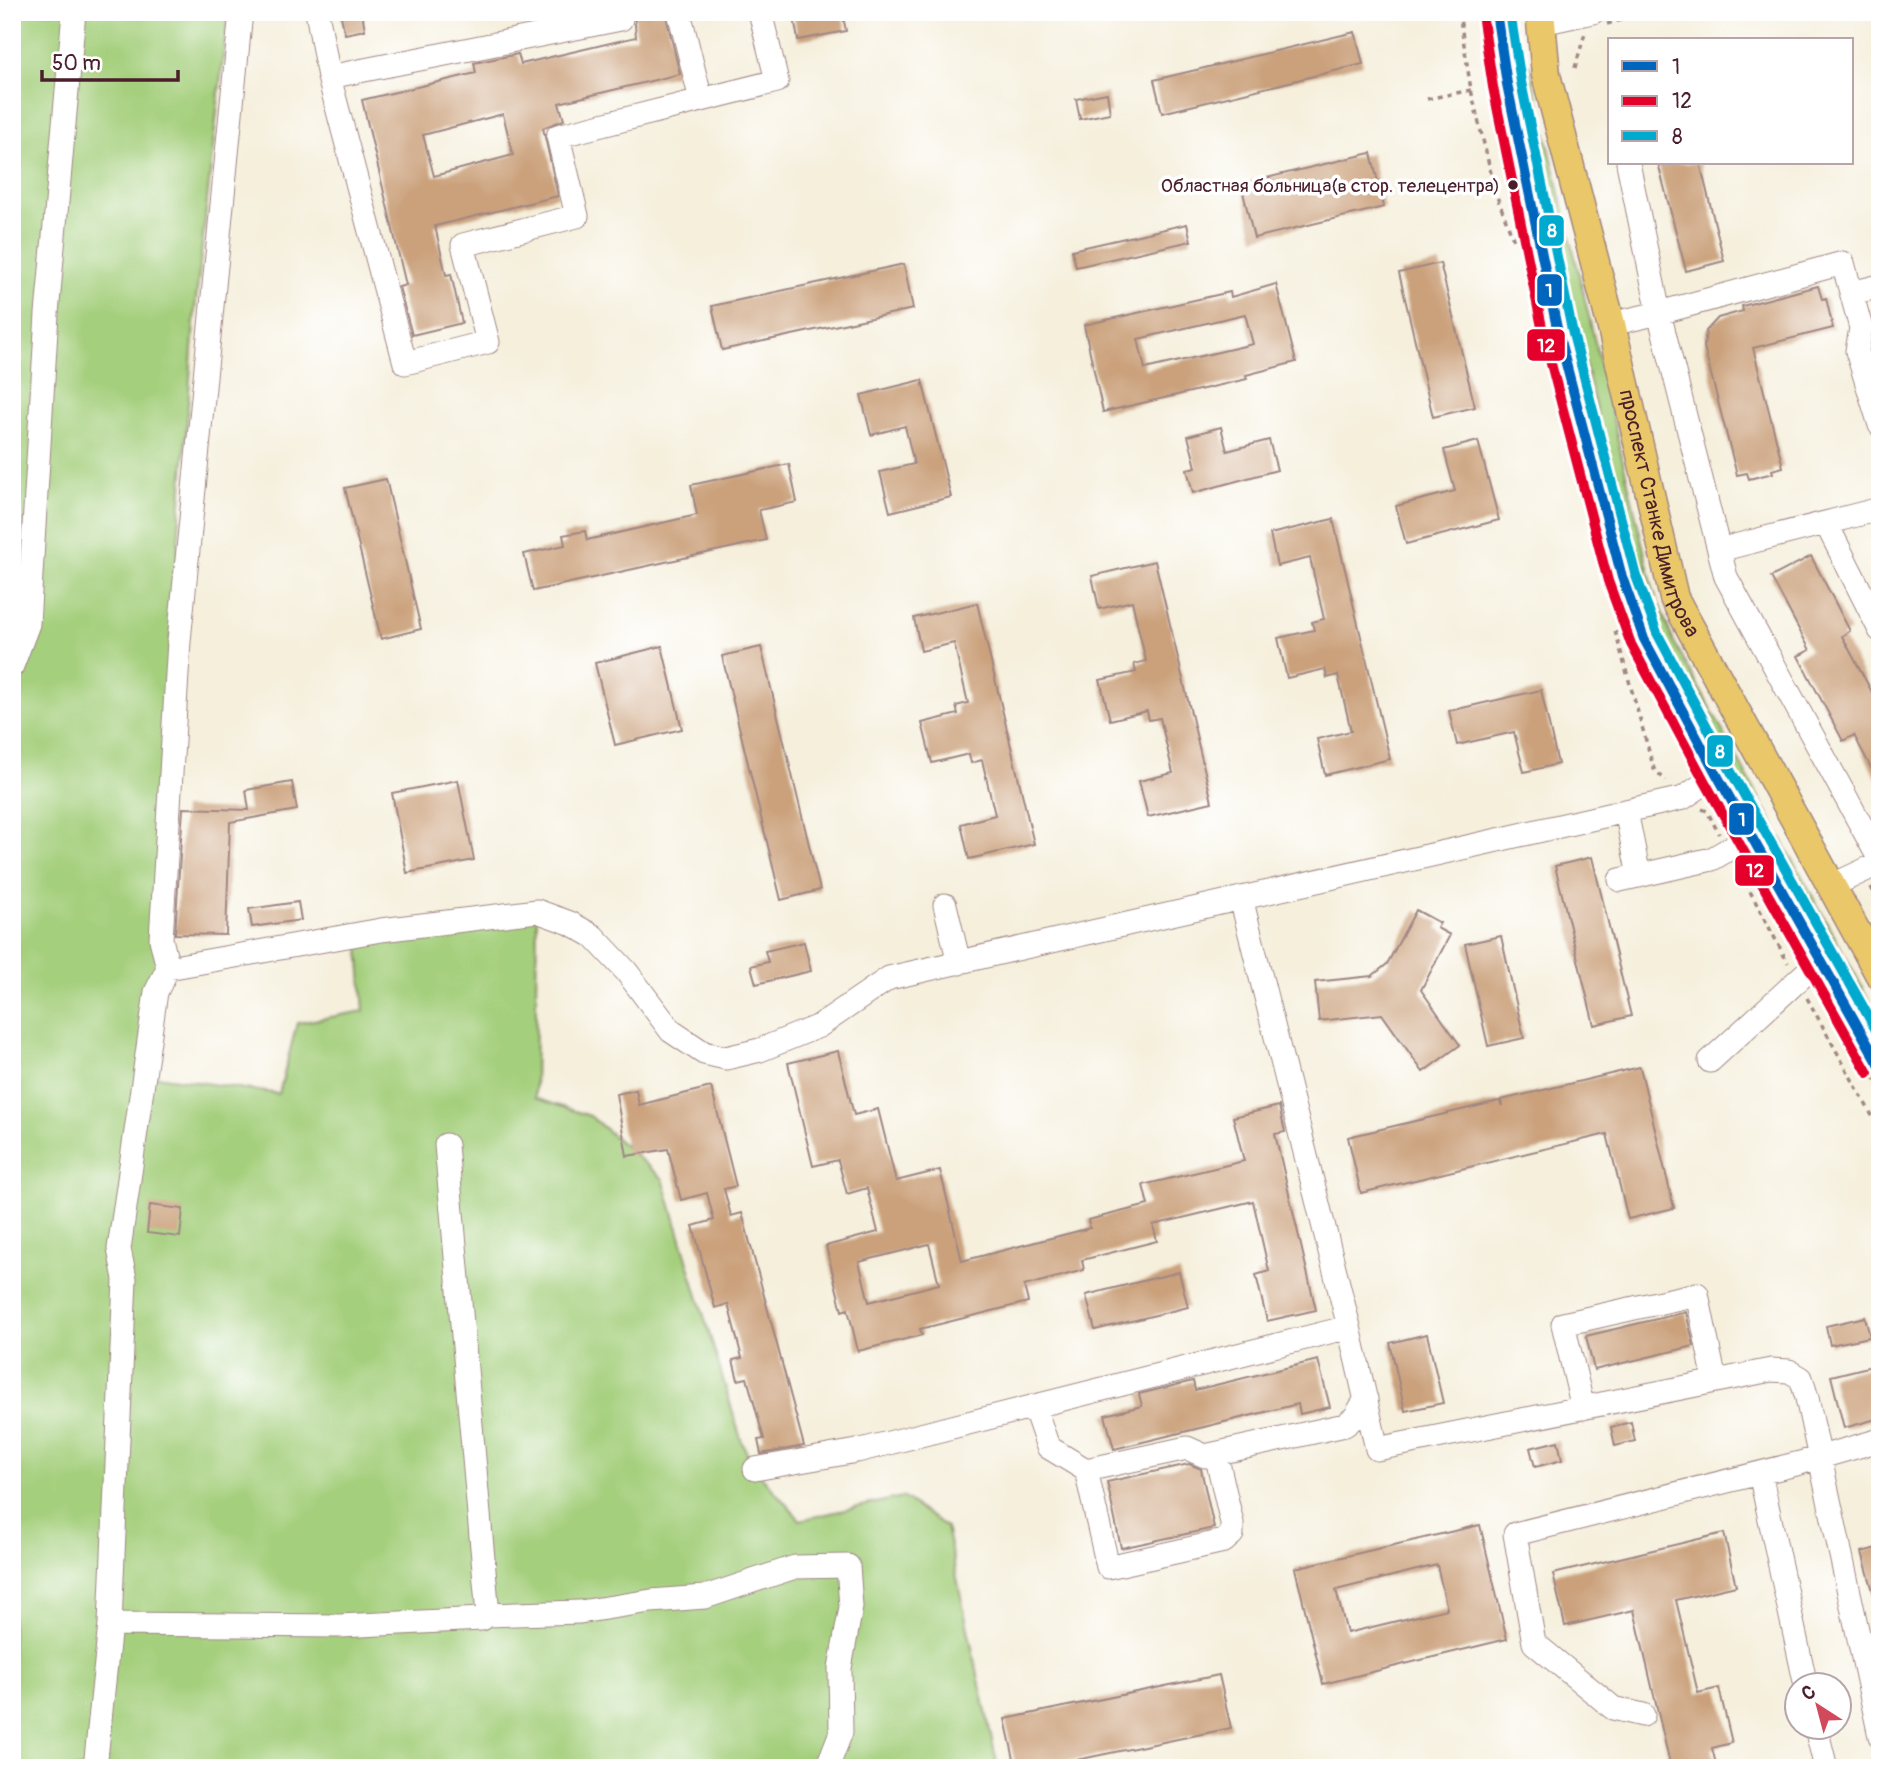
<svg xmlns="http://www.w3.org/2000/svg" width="1892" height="1780" viewBox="0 0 1892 1780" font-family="Pangolin,sans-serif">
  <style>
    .green { fill: #a4cf7b; stroke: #777753; stroke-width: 2 }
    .building { fill: #cba17b; fill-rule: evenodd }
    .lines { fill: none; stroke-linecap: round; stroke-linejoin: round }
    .minor-casing { stroke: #a08784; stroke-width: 25 }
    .major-casing { stroke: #a08784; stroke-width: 31 }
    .path { stroke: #a08784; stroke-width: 3.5; stroke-dasharray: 5 5; stroke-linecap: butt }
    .minor { stroke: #fff; stroke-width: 23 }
    .major { stroke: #eac769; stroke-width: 28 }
    .bus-1-casing { stroke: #fff; stroke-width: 16 }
    .bus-2-casing { stroke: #fff; stroke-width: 16 }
    .bus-3-casing { stroke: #fff; stroke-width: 16 }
    .bus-1 { stroke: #0065bd; stroke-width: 10 }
    .bus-2 { stroke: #e4002b; stroke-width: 10 }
    .bus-3 { stroke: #00a9ce; stroke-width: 10 }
    .bus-dot { fill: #4a1f2b; stroke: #fff; stroke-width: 2.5 }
    .labels { text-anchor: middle; stroke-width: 7; stroke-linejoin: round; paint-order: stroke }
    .bus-label { font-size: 19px; fill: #4a1f2b; stroke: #fff; text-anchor: end }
    .street-label { font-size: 21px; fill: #4a1f2b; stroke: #fff }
    .line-badge { stroke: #fff; stroke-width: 2.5 }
    .badge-label { font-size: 19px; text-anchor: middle; font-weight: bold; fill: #fff }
  </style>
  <rect width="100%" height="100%" fill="#fff"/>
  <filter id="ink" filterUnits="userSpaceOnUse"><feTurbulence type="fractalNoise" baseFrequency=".0143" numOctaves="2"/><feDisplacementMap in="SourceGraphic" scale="14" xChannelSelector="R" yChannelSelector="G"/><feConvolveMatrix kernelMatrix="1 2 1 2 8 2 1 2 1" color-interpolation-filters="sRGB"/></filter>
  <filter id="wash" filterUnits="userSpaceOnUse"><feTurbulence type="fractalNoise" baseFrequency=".00686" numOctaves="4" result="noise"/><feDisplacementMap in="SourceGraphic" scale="28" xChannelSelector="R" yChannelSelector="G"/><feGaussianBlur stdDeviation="1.57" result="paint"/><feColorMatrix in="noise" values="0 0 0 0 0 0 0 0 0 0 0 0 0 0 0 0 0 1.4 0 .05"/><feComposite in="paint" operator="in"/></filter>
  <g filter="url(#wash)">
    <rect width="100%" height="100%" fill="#f5efdc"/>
    <path class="green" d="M12 12H228L195 309 171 640 161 938 143 1074 279 1094 297 1023 364 1011 358 934 537 911 535 1098 590 1116 663 1179 742 1443 755 1469 800 1520 902 1497 946 1527 998 1768H12Z
      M1527 63 1530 66 1653 589 1673 640 1880 1020V1053L1664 660 1641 604 1517 69 1519 64Z"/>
    <g id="blocks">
      <path class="building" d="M340 12H362L365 30 345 34Z
        M634 12H665L680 74 559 103 564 120 543 128 558 196 435 226 446 275 451 274 462 323 412 335 399 287 406 285 362 100 476 73 474 63 518 54 521 64 636 37ZM503 114 513 155 434 176 423 135Z
        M793 12H842L846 31 798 40Z
        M1355 32 1363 64 1162 113 1154 80Z
        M1107 93 1110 113 1080 119 1076 99Z
        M1371 153 1384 207 1254 238 1241 184Z
        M1658 163H1700L1724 261 1686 271Z
        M1187 224 1191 241 1076 267 1072 250Z
        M1440 263 1475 407 1433 417 1399 273Z
        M904 264 913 309 722 350 712 306Z
        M1276 284 1296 362 1246 375 1247 379 1103 412 1084 325 1230 292 1231 297ZM1245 314 1253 344 1145 369 1138 339Z
        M1818 286 1822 299 1826 298 1833 328 1753 348 1783 467 1772 470 1773 473 1749 479 1747 473 1737 475 1704 347 1706 331 1718 318 1743 311 1742 306Z
        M922 380 951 497 890 512 880 472 914 464 905 426 871 435 861 395Z
        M1221 427 1227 451 1269 440 1277 470 1193 493 1187 469 1196 467 1188 436Z
        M1478 441 1499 520 1406 544 1396 506 1455 491 1444 450Z
        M789 464 797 502 759 510 766 540 533 591 524 554 565 545 563 535 585 531 587 540 697 515 691 485Z
        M386 479 421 629 381 639 345 488Z
        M1333 519 1390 759 1325 775 1317 739 1351 731 1338 675 1327 678 1325 669 1287 678 1278 638 1314 630 1312 622 1324 619 1310 558 1277 566 1270 534Z
        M1811 556 1850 631 1842 636 1880 707V785L1854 735 1843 741 1798 656 1810 650 1771 577Z
        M1155 561 1212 802 1148 817 1139 781 1173 773 1160 718 1149 720 1147 711 1110 720 1100 680 1136 672 1134 664 1146 661 1132 601 1099 609 1092 576Z
        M977 603 1034 844 969 859 961 824 995 815 982 760 971 763 969 754 932 763 922 723 958 714 956 706 968 703 954 643 921 651 914 618Z
        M662 646 682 729 615 745 595 663Z
        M761 647 820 890 781 900 722 656Z
        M1541 690 1558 764 1524 772 1514 732 1457 745 1449 711Z
        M458 780 474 860 407 873 392 793Z
        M292 782 297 810 230 822 226 935 175 934 183 808 249 810 246 790Z
        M1592 857 1631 1016 1594 1025 1555 866Z
        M298 902 301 920 252 927 249 909Z
        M1416 910 1440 923 1437 928 1450 935 1421 990 1460 1045 1423 1072 1382 1014 1319 1021 1315 982 1372 976 1387 964Z
        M1501 936 1524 1038 1488 1046 1465 944Z
        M804 942 811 971 756 984 751 966 768 962 765 951Z
        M838 1051 854 1115 878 1109 896 1181 940 1170 962 1261 1090 1228 1088 1220 1148 1205 1143 1185 1244 1161 1233 1117 1279 1106 1285 1132 1275 1134 1316 1310 1267 1321 1256 1275 1269 1271 1253 1201 1153 1225 1157 1241 1082 1260 1084 1270 1024 1286 1028 1302 920 1329 922 1335 858 1351 848 1309 842 1311 826 1246 878 1232 867 1188 847 1194 838 1160 813 1166 788 1063ZM929 1244 939 1284 869 1302 859 1262Z
        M1640 1067 1674 1208 1628 1219 1607 1134 1361 1193 1348 1137 1499 1101 1502 1106 1501 1100Z
        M711 1087 736 1186 724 1189 731 1216 742 1213 804 1446 761 1454 758 1440 764 1439 747 1378 738 1380 733 1360 742 1358 728 1304 715 1308 693 1226 714 1220 707 1193 681 1200 668 1149 627 1156 616 1094 636 1090 639 1105Z
        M150 1205 183 1209 180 1237 147 1233Z
        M1179 1272 1188 1307 1095 1330 1086 1295Z
        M1686 1312 1694 1346 1594 1370 1586 1336Z
        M1865 1317 1870 1337 1830 1345 1826 1326Z
        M1427 1334 1443 1403 1405 1411 1390 1343Z
        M1318 1360 1330 1407 1300 1414 1298 1404 1114 1449 1105 1415 1142 1406 1139 1394 1193 1381 1195 1390Z
        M1880 1364V1418L1844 1428 1831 1376Z
        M1631 1422 1635 1441 1615 1446 1611 1427Z
        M1558 1441 1562 1460 1535 1467 1530 1448Z
        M1189 1464 1201 1469 1214 1528 1121 1548 1107 1482Z
        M1480 1525 1507 1639 1323 1684 1295 1568ZM1437 1565 1447 1609 1347 1633 1336 1590Z
        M1724 1533 1736 1586 1676 1600 1698 1693 1719 1688 1732 1743 1712 1748 1717 1768H1671L1634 1610 1565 1626 1553 1574Z
        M1880 1547V1598H1875L1862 1552Z
        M1219 1675 1231 1728 1038 1768H1016L1005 1719Z"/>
    </g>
  </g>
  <g filter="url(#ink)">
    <use href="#blocks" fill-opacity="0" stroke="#a08784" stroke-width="2"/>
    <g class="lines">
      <defs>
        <path id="minor" d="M317 12 329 77 405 363 488 342 463 245 577 216 558 136 777 81 760 12
          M679 12 701 100
          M1542 23 1593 12
          M329 77 621 19 619 12
          M1628 163 1659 313 1843 263 1861 328 1857 351 1880 425
          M1852 293 1880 286
          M1611 324 1659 313 1719 550
          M1880 509 1719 550 1726 577 1880 860
          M1826 523 1880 630
          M12 666 28 624 47 314 74 12
          M1626 811 1639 876
          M1620 880 1712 859 1751 836
          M1831 886 1880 863
          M1241 898 1349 1327
          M945 905 959 963
          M168 968 381 930 537 911 570 923 593 936 626 971 671 1031 704 1053 726 1058 760 1050 819 1026 889 978 1683 798 1717 775
          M1710 1061 1820 960
          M446 1145 488 1615
          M1034 1406 1048 1447 1086 1470 1108 1567 1224 1541 1232 1534V1523L1216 1454
          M1583 1408 1563 1324 1697 1294 1715 1381
          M755 1469 857 1451 1349 1327 1377 1449 1771 1370 1789 1371 1801 1378 1807 1398 1880 1736
          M1086 1470 1187 1448 1205 1456 1345 1425 1355 1417 1366 1399
          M1760 1473 1806 1686
          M110 1624 340 1626 482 1619 488 1615 580 1612 651 1601 705 1597 795 1567 848 1566 851 1607 840 1668 841 1732 827 1768
          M1643 1715 1613 1708 1534 1643 1515 1534 1800 1463 1880 1440
          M1816 1728 1826 1768
          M95 1768 110 1624 125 1279 119 1249 156 992 168 968 161 939 179 641 241 12"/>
        <g id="major">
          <path d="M1496 12 1507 84 1558 333 1622 577 1644 639 1717 775 1880 1066"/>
          <path id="s1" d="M1540 12 1546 75 1611 324 1674 598 1880 975"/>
        </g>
      </defs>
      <use href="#minor" class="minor-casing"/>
      <use href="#major" class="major-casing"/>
      <path class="path" d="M1459 12 1471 90 1496 194 1514 241
        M1607 24 1649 12
        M1575 68 1585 33
        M1427 99 1471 90
        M1615 631 1654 769 1666 781
        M1702 809 1707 811 1719 834
        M1736 865 1788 963
        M1871 887 1880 904
        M1807 998 1880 1130"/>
      <use href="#minor" class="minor"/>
      <use href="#major" class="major"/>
      <defs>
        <path id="bus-1" d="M1496 12 1507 84 1558 333 1622 577 1644 639 1717 775 1880 1066"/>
        <path id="bus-2" d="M1482 14 1493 87 1544 337 1608 581 1631 644 1705 782 1868 1073"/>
        <path id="bus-3" d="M1510 12 1521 82 1572 330 1635 573 1657 633 1729 768 1880 1037"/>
      </defs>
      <use href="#bus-1" class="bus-1-casing"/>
      <use href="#bus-2" class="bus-2-casing"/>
      <use href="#bus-3" class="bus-3-casing"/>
      <use href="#bus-1" class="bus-1"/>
      <use href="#bus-2" class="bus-2"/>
      <use href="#bus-3" class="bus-3"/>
    </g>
  </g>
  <circle class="bus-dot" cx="1513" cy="185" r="6"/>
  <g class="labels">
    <g class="bus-label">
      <text x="1500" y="192">Областная больница(в стор. телецентра)</text>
    </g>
    <g class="street-label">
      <text dy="7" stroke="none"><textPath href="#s1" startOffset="516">проспект Станке Димитрова</textPath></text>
    </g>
  </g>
  <g class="line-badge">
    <rect x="1538" y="214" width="27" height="33" rx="7" fill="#00a9ce"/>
    <rect x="1536" y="273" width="27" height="34" rx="7" fill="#0065bd"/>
    <rect x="1526" y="328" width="40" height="34" rx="7" fill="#e4002b"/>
    <rect x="1706" y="734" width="28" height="34" rx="7" fill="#00a9ce"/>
    <rect x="1728" y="802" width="27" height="34" rx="7" fill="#0065bd"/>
    <rect x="1734" y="854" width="41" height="33" rx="7" fill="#e4002b"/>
  </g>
  <g class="badge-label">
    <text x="1552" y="237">8</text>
    <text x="1549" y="297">1</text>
    <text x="1546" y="352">12</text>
    <text x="1720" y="758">8</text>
    <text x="1742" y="826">1</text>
    <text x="1755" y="877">12</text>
  </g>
  <rect width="1892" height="1780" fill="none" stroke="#fff" stroke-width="42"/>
  <rect x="1608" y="38" width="245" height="126" fill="#ffffff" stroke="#b7a5aa" stroke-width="2"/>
  <rect x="1622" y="61" width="35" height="10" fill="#0065bd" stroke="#b7a5aa" stroke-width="2"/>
  <text x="1672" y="74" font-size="21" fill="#4a1f2b">1</text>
  <rect x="1622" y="96" width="35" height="10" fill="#e4002b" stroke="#b7a5aa" stroke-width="2"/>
  <text x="1672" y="108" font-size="21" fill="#4a1f2b">12</text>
  <rect x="1622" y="131" width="35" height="10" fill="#00a9ce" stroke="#b7a5aa" stroke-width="2"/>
  <text x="1672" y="144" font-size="21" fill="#4a1f2b">8</text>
  <g transform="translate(1818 1706) rotate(324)"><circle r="33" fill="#ffffff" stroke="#b7a5aa" stroke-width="2"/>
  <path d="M0-5L12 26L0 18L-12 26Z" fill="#d1495b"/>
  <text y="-10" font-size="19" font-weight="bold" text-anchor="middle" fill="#4a1f2b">С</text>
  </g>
  <path d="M42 70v10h136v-10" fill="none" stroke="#4a1f2b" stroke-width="3.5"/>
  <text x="52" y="70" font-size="21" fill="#4a1f2b" stroke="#ffffff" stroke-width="5" paint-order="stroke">50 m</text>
</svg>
